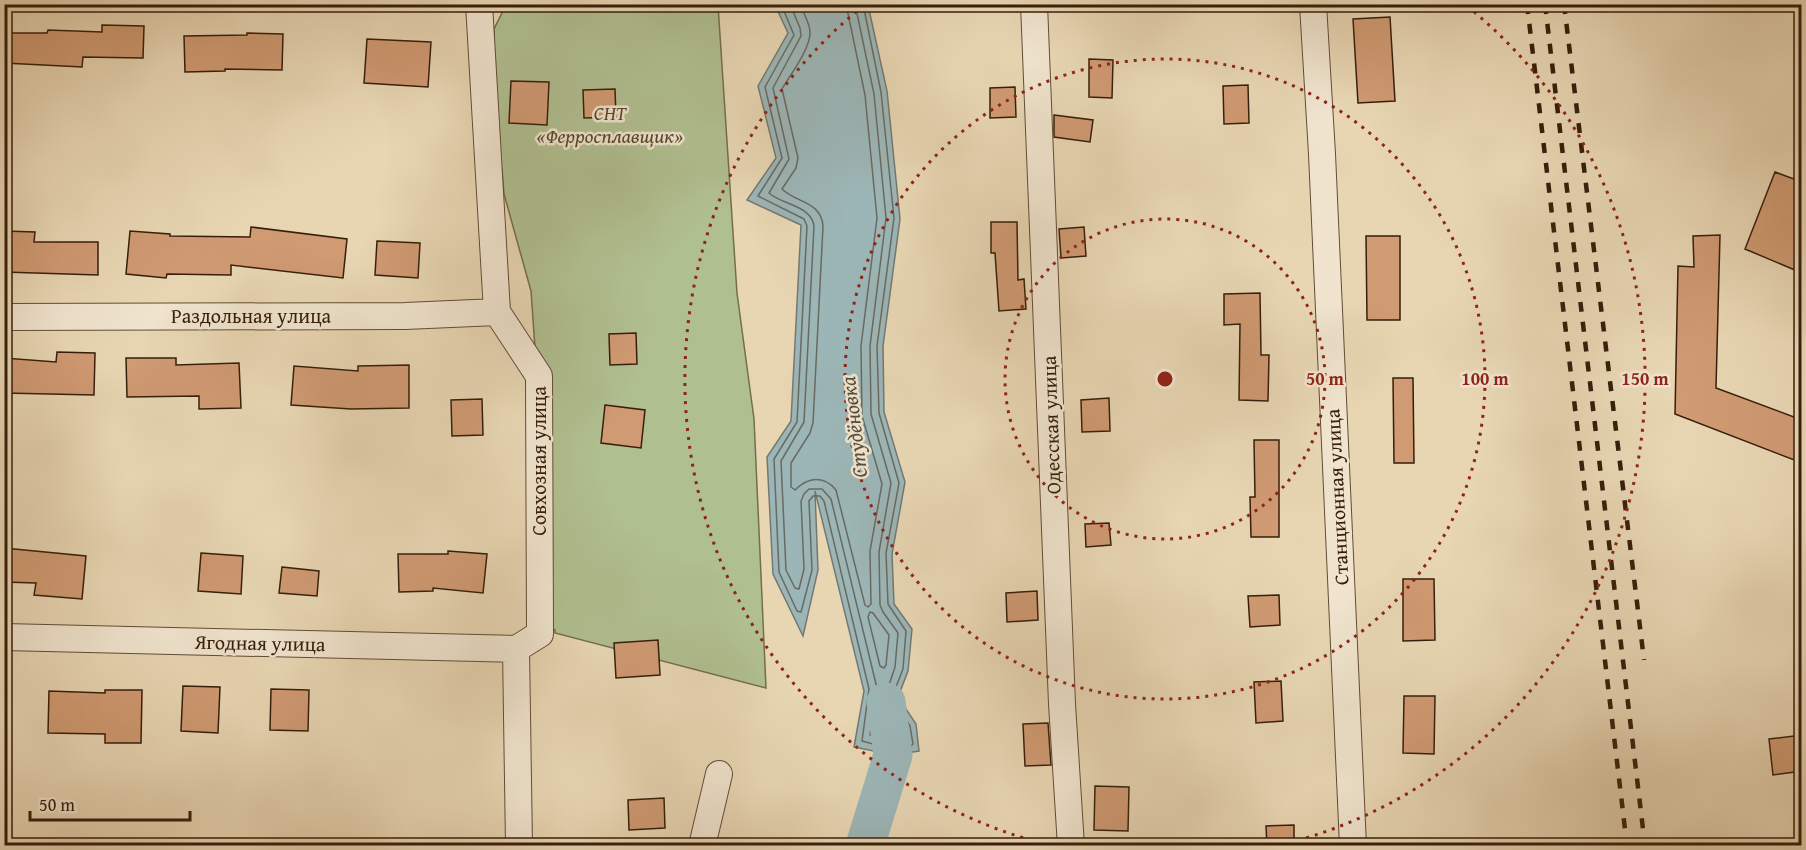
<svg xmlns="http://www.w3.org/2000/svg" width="1806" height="850" viewBox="0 0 1806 850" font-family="'Gentium Book Plus',serif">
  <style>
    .green { fill: #b0bf90; stroke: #736e4e; stroke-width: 1.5 }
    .water { fill: #9cb6b7; stroke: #737972; stroke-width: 1.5 }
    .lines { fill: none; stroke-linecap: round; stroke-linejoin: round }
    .shore { stroke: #696a61; stroke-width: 1.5 }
    .river { stroke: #9cb6b7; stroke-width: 39 }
    .building { fill: #d09a72; stroke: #361e0b; stroke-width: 1.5 }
    .minor-casing { stroke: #624c35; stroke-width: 28 }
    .minor { stroke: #f0e4ce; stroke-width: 26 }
    .rail { stroke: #361e0b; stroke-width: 4.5; stroke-dasharray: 10 10; stroke-linecap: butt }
    .ring { fill: none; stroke: #8f2418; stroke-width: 3; stroke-dasharray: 3 6 }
    .labels { text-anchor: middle; stroke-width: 5; stroke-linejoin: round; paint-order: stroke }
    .park-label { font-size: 20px; font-style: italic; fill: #54462c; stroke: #f0e4ce }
    .street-label { font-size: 20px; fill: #361e0b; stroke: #f0e4ce }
    .water-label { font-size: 21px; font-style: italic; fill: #554c3f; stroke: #f0e4ce }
    .centre { fill: #8f2418; stroke: #f0e4ce; stroke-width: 3 }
    .ring-label { font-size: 18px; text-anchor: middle; font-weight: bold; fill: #8f2418; stroke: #f0e4ce; stroke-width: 5; stroke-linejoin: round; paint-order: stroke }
  </style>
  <rect width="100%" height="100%" fill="#e8d6b3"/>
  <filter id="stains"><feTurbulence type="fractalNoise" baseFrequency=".00333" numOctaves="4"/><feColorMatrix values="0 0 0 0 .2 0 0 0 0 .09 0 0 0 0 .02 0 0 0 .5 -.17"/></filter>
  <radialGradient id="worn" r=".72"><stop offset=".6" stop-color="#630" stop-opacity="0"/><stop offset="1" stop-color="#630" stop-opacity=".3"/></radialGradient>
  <path class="green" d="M506 5H718L737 293 754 419 766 688 555 633V630L549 629 545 491 531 291 504 194 502 169 494 155V29Z"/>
  <path class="water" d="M775 5H868L887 91 900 219 883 346 884 412 905 482 892 554 894 604 912 629 908 671 898 697 916 724 919 751 893 755 854 747 864 691 815 491 818 570 803 636 773 574 767 457 791 421 801 225 747 200 776 158 758 86 788 33Z"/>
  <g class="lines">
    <path class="shore" d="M781 4 794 35 765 87 782 158 758 196 804 219 807 226 797 422 774 459 779 572 797 611 801 612 812 570 809 501 813 496H820L824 501 869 689 862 741 892 749 910 747 913 744 910 726 892 697 903 669 906 631 888 604 886 553 899 483 879 413 877 346 894 218 881 92 863 4
      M790 4 800 28 801 36 773 88 789 159 769 193C782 205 811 205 814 226L804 422 781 461 786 570 795 588 799 589 804 569 801 501 804 494 809 489H822L831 499 877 688 870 735 893 741 902 740 904 738 903 728 887 704 885 697 895 667 898 633 883 612 880 605 879 552 891 483 871 414 870 346 886 218 874 94 855 4
      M800 4C803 13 810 23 810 32 811 48 790 75 782 89L798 158 796 168 782 189C796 203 821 201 823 226L813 423 810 433 791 463V487L795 490C808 477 824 475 836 490L865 605 868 607 871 604 870 551 882 484 862 416 861 346 877 218 865 95 846 4
      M870 612 873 613 889 635 886 665 884 668 880 666 868 617Z"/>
    <path class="river" d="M865 846 893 755 886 702"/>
  </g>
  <path class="building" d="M1390 17 1395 101 1358 103 1353 19Z
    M102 25 144 26 143 58 83 57 82 67 4 63V33H47L48 30 102 32Z
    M247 33 283 34 282 70 225 69V71L185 72 184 36 247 35Z
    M367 39 431 42 428 87 364 83Z
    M1089 59 1113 60 1112 98 1089 97Z
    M511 81 549 82 547 125 509 123Z
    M1248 85 1249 123 1224 124 1223 86Z
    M1015 87 1016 117 990 118V88Z
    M615 89 616 117 584 118 583 90Z
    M1054 115 1093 120 1090 142 1054 137Z
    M1775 172 1802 182V273L1745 249Z
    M991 222H1017L1018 280 1024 279 1026 309 999 311 995 253H991Z
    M251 227 347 239 343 278 231 265V275L167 274 166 278 126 274 130 231 170 234V236L250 237Z
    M1084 227 1086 256 1061 258 1059 229Z
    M4 231 35 232 34 242H98V275L4 272Z
    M1720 235 1716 388 1802 420V463L1675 414 1678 266 1694 267 1693 236Z
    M1366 236H1400V320H1367Z
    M377 241 420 243 418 278 375 275Z
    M1260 293 1261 355H1269L1268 401 1239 400 1240 324 1224 325V294Z
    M636 333 637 364 610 365 609 334Z
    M57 352 95 353 94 395 4 393V358L56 362Z
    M126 358H176V365L239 363 241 408 199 409V396L127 397Z
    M409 365V408L351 409 291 405 294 366 358 371V366Z
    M1393 378H1413L1414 463H1394Z
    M1109 398 1110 431 1082 432 1081 400Z
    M482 399 483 435 452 436 451 400Z
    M605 405 645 410 641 448 601 443Z
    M1254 440H1279V537H1251L1250 497H1255Z
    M1109 523 1111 545 1086 547 1085 524Z
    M4 548 86 556 82 599 34 595 36 583 4 582Z
    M448 551 487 554 483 593 433 588V591L399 592 398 554H448Z
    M201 553 243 556 241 594 198 591Z
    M282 567 319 571 317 596 279 593Z
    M1403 579H1434L1435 640 1403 641Z
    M1037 591 1038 620 1007 622 1006 593Z
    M1279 595 1280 625 1250 627 1248 596Z
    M658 640 660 675 616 678 614 643Z
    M1281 681 1283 721 1256 723 1254 682Z
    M183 686 220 687 218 733 181 731Z
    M271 689 309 690 308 731 270 730Z
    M105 690H142L141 743H105V734L48 733 49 691 105 693Z
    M1404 696H1435L1434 754 1403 753Z
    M1048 723 1051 765 1025 766 1023 724Z
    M1802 735V771L1773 775 1769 739Z
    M1095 786 1129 787 1128 831 1094 830Z
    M664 798 665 828 629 830 628 800Z
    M1294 825V846H1267L1266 826Z"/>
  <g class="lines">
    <defs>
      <path id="minor" d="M479 4 497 312 539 376 540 634 516 649 519 846
        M1034 4 1062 704 1071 846
        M1313 4 1322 154 1353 846
        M4 317 405 316 497 312
        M4 637 516 649
        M702 846 719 774"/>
    </defs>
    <use href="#minor" class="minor-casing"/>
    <use href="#minor" class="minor"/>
    <path class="rail" d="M1527 4 1627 846
      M1545 4 1645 846
      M1564 4 1644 660"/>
  </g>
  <g class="ring">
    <circle cx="1165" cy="379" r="160"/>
    <circle cx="1165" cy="379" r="320"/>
    <path d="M1049 845A480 480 0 0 1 863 6M1467 6A480 480 0 0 1 1281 845"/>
  </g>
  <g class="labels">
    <g class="park-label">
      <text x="610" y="120">СНТ<tspan x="610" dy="23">«Ферросплавщик»</tspan></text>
    </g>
    <g class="street-label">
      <text x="251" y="323">Раздольная улица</text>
      <text transform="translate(1051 425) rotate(-92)" y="7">Одесская улица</text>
      <text transform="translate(539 461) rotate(-90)" y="7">Совхозная улица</text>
      <text transform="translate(1337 497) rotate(-93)" y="7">Станционная улица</text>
      <text transform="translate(260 643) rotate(1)" y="7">Ягодная улица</text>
    </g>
    <g class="water-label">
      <text transform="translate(854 427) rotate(-97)" y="7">Студёновка</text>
    </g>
  </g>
  <circle cx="1165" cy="379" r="9" class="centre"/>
  <g class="ring-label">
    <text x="1325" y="385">50 m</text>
    <text x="1485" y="385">100 m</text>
    <text x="1645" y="385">150 m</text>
  </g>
  <rect width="1806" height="850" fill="none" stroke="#e8d6b3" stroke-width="24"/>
  <rect x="6" y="6" width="1794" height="838" fill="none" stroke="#361e0b" stroke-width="3"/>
  <rect x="12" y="12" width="1782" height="826" fill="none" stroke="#361e0b" stroke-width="1.5"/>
  <path d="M30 811v9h160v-9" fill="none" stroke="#361e0b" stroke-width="3"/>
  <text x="39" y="811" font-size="18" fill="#361e0b" stroke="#f0e4ce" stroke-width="4.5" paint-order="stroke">50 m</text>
  <rect width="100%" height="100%" filter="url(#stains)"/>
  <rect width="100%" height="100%" fill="url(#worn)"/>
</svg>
